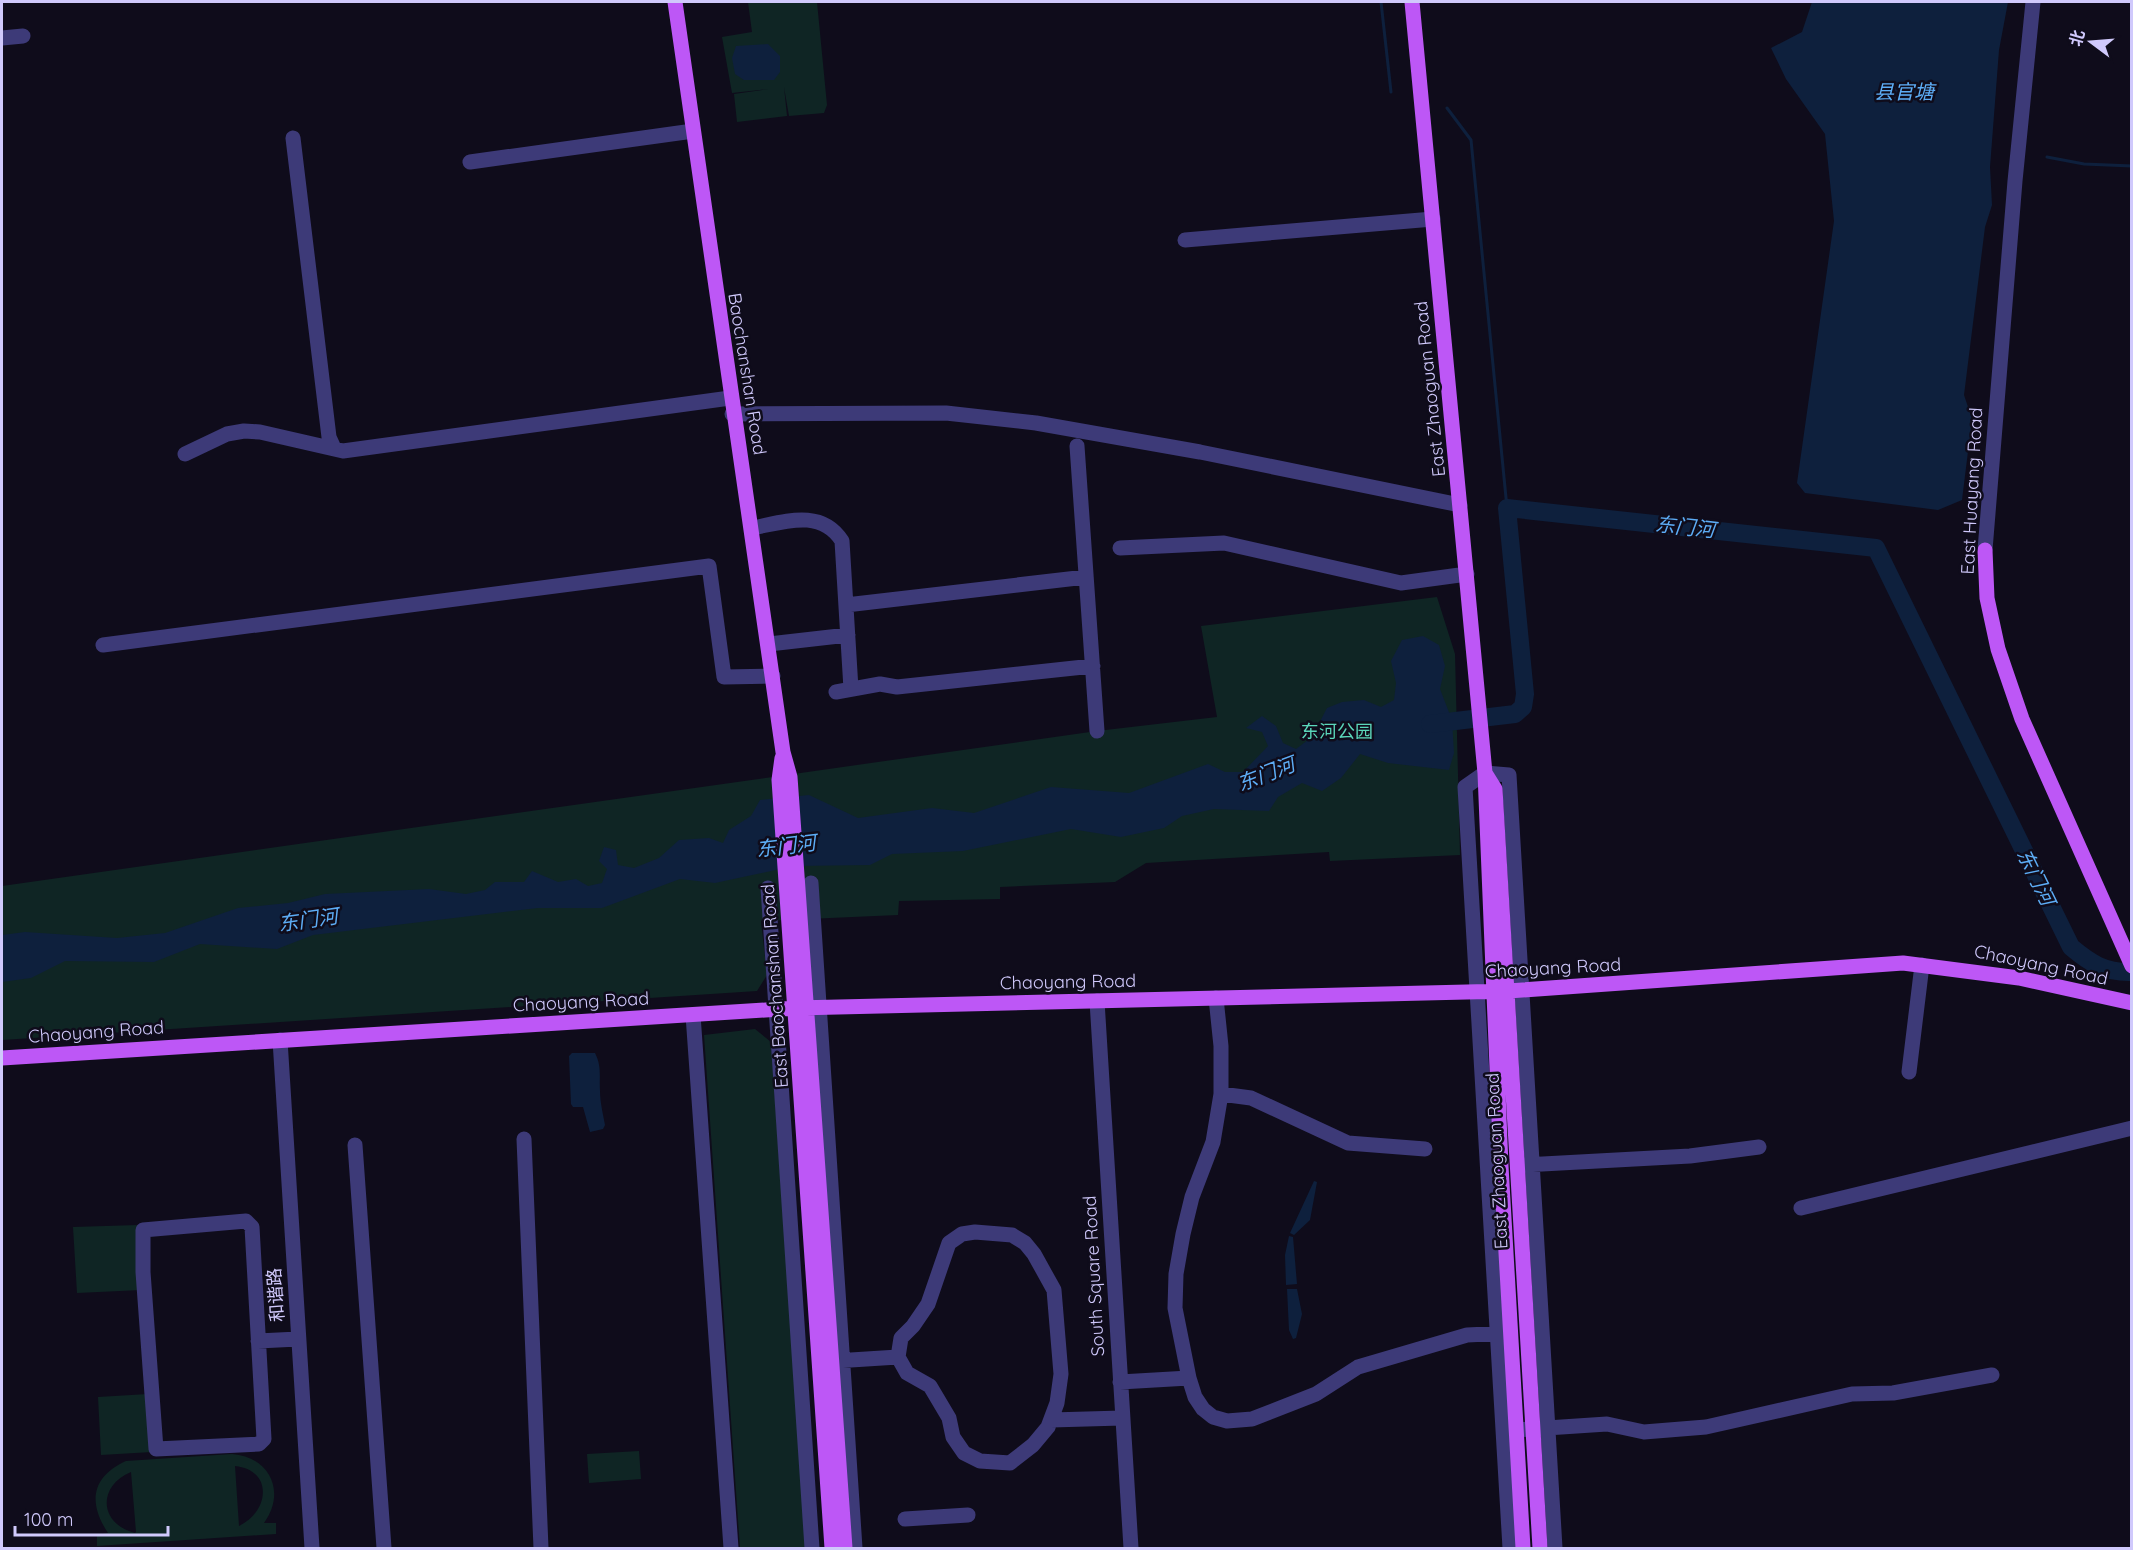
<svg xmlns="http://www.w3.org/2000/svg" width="2133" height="1550" viewBox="0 0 2133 1550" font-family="Quicksand,'Noto Sans SC',sans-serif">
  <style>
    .green { fill: #0f2524; fill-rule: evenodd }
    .water { fill: #0e203d }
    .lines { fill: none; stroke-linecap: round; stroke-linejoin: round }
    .stream { stroke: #0e203d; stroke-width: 3 }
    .river { stroke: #0e203d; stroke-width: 18 }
    .minor { stroke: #3d3a78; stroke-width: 15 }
    .major { stroke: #bd57f6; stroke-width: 15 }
    .labels { text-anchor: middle; stroke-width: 5; stroke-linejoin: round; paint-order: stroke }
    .street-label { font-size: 18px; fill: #d0c9fc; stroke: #0f0c1b }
    .park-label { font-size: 18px; fill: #5bd6ba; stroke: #0f0c1b }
    .water-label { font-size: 20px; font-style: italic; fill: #5dadf6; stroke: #0f0c1b }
  </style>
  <rect width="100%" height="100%" fill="#0f0c1b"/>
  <path class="green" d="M748 2H817L827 105 824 113 789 116 784 87 787 116 737 122 734 94 769 89 732 93 722 37 752 32Z
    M1437 597 1455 654 1460 855 1330 861 1329 852 1146 863 1115 882 1000 887V899L899 901 898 915 761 921 767 975 757 991 2 1040V886L1097 731 1217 717 1201 626Z
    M755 1029 771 1042 806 1548H740L704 1035Z
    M138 1225 141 1290 77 1293 73 1227Z
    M148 1394 152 1452 101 1455 98 1397Z
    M639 1451 641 1479 589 1483 587 1454Z
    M232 1454C271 1457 286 1493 264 1523H276V1534L97 1546V1535L108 1533C88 1503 91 1477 126 1461ZM235 1466C273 1470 270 1511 239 1526ZM131 1472 136 1532 135 1533C99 1524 97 1486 131 1472Z"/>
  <path class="water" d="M1812 2H2008L1999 50 1990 167 1992 205 1985 227 1964 395 1972 419 1962 500 1938 510 1805 493 1797 483 1834 221 1825 134 1786 79 1771 48 1802 32Z
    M768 44 780 56V72L774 80H744L735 74 732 58 736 46Z
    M1423 636 1439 645 1445 666 1440 689 1452 720 1454 753 1449 770 1388 763 1360 754 1341 778 1322 791 1302 783 1278 797 1269 811 1214 809 1182 816 1164 828 1121 837 1071 829 963 851 892 854 870 865 794 866 715 883 680 879 602 908H538L313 935 277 949 200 944 154 962 65 961 31 978 2 982V935L25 932 117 938 165 933 238 908 288 903 325 894 429 889 466 894 485 890 495 882H524L532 871 558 882 576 879 588 886 602 883 607 869 599 861 604 847 616 850 618 865 634 868 659 858 679 840 709 838 723 843 729 830 751 816 760 800 809 795 858 818 932 808 974 813 1051 787 1129 793 1208 764 1225 772H1243L1268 746 1262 732 1246 728 1262 716 1276 726 1283 743 1296 749 1312 737 1327 708 1342 702 1364 700 1381 707 1394 700 1396 683 1391 661 1402 640Z
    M572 1053H595C602 1067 599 1076 600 1091 600 1102 603 1114 605 1125L603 1129 590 1132 583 1107H573L571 1104 569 1056Z
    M1314 1181 1317 1182 1310 1220 1294 1235 1290 1233Z
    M1289 1236 1293 1237 1297 1284 1286 1285 1285 1255Z
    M1287 1289H1297L1302 1314 1296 1338 1293 1339 1289 1330Z"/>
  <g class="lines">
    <path class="stream" d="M1381 2 1391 92
      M1447 108 1471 140 1507 508
      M2047 157 2084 164 2132 166"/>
    <path class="river" d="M1430 724 1515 714 1523 707 1525 694 1507 508 1876 548 2071 947C2090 963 2105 973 2132 972"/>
    <path class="minor" d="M2 38 23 36
      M293 138 329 437 334 448
      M470 162 693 131
      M1185 240 1433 219
      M732 414 946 413 1036 423 1200 452 1460 505
      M1077 446 1097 731
      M185 454 227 434 244 431 260 432 343 451 730 398
      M752 528C784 522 821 508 842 541L851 689
      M1120 548 1224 543 1401 583 1467 574
      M1985 550 2015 181 2033 2
      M846 605 1086 577
      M769 644 848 635
      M103 645 709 566 724 677 773 676
      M836 692 880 684 897 687 1093 666
      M811 883 855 1548
      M768 888 812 1548
      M1216 998 1221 1046V1094L1213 1142 1192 1197 1183 1234 1176 1274 1175 1308 1189 1378 1195 1397 1203 1409 1213 1417 1227 1421 1252 1419 1316 1394 1358 1367 1467 1335 1507 1333
      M1097 1001 1131 1548
      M693 1015 731 1548
      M280 1040 312 1548
      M1909 1072 1922 965
      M1221 1094 1251 1098 1348 1143 1425 1149
      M524 1139 541 1548
      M355 1145 384 1548
      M1522 1165 1690 1156 1759 1147
      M1801 1208 2132 1128
      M246 1221 252 1227 264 1439 259 1444 156 1449 143 1272V1230Z
      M975 1232 1012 1235 1025 1243 1034 1254 1054 1290 1061 1374 1057 1403 1048 1427 1033 1445 1010 1463 980 1461 964 1453 953 1437 949 1418 930 1386 907 1373 898 1357 901 1338 913 1326 928 1304 949 1243 962 1234Z
      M258 1341 298 1339
      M835 1361 898 1357
      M1120 1382 1189 1378
      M1051 1420 1122 1418
      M1516 1430 1607 1424 1644 1432 1706 1427 1852 1394 1893 1393 1992 1375
      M905 1519 968 1515
      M1510 1548 1465 787 1485 773 1509 775 1555 1548"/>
    <path class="major" d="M675 2 783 752 790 777 845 1548
      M1412 2 1485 773 1501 1166 1523 1548
      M1985 550 1987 598 1998 649 2022 719 2132 966
      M782 758 779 780 832 1548
      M1485 773 1495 789 1540 1548
      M2 1058 796 1008 1508 991 1903 963 2019 978 2132 1003"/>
  </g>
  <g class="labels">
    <g class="street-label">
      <text transform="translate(747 374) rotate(81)" y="6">Baochanshan Road</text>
      <text transform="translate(1430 389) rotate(-96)" y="6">East Zhaoguan Road</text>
      <text transform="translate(1972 491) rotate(-87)" y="6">East Huayang Road</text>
      <text transform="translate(2041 965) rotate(12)" y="6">Chaoyang Road</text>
      <text transform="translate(1553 968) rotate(-3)" y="6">Chaoyang Road</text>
      <text transform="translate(1068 982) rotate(-1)" y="6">Chaoyang Road</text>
      <text transform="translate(775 986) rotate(-94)" y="6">East Baochanshan Road</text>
      <text transform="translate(581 1002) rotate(-3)" y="6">Chaoyang Road</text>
      <text transform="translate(96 1032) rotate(-4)" y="6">Chaoyang Road</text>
      <text transform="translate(1497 1161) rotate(-93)" y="6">East Zhaoguan Road</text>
      <text transform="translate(1094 1276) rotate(-93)" y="6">South Square Road</text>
      <text transform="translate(276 1295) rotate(-94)" y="6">和谐路</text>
    </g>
    <g class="park-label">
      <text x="1337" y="738">东河公园</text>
    </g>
    <g class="water-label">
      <text x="1904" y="99">县官塘</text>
      <text transform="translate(1685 527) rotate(6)" y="7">东门河</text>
      <text transform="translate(1266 774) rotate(-21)" y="7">东门河</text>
      <text transform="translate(786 846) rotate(-7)" y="7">东门河</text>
      <text transform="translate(2036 877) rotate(64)" y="7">东门河</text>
      <text transform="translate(308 920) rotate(-8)" y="7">东门河</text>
    </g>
  </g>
  <rect width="2133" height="1550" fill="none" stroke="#d0c9fc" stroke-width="6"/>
  <g transform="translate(2091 42) rotate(286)" stroke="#0f0c1b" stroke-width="4.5" paint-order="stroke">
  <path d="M0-4.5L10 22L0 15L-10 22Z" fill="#d0c9fc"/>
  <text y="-9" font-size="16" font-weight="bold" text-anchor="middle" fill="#d0c9fc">北</text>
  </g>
  <path d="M15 1526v9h153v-9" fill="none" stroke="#d0c9fc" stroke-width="3"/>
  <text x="24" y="1526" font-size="18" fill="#d0c9fc" stroke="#0f0c1b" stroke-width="4.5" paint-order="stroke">100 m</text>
</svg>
